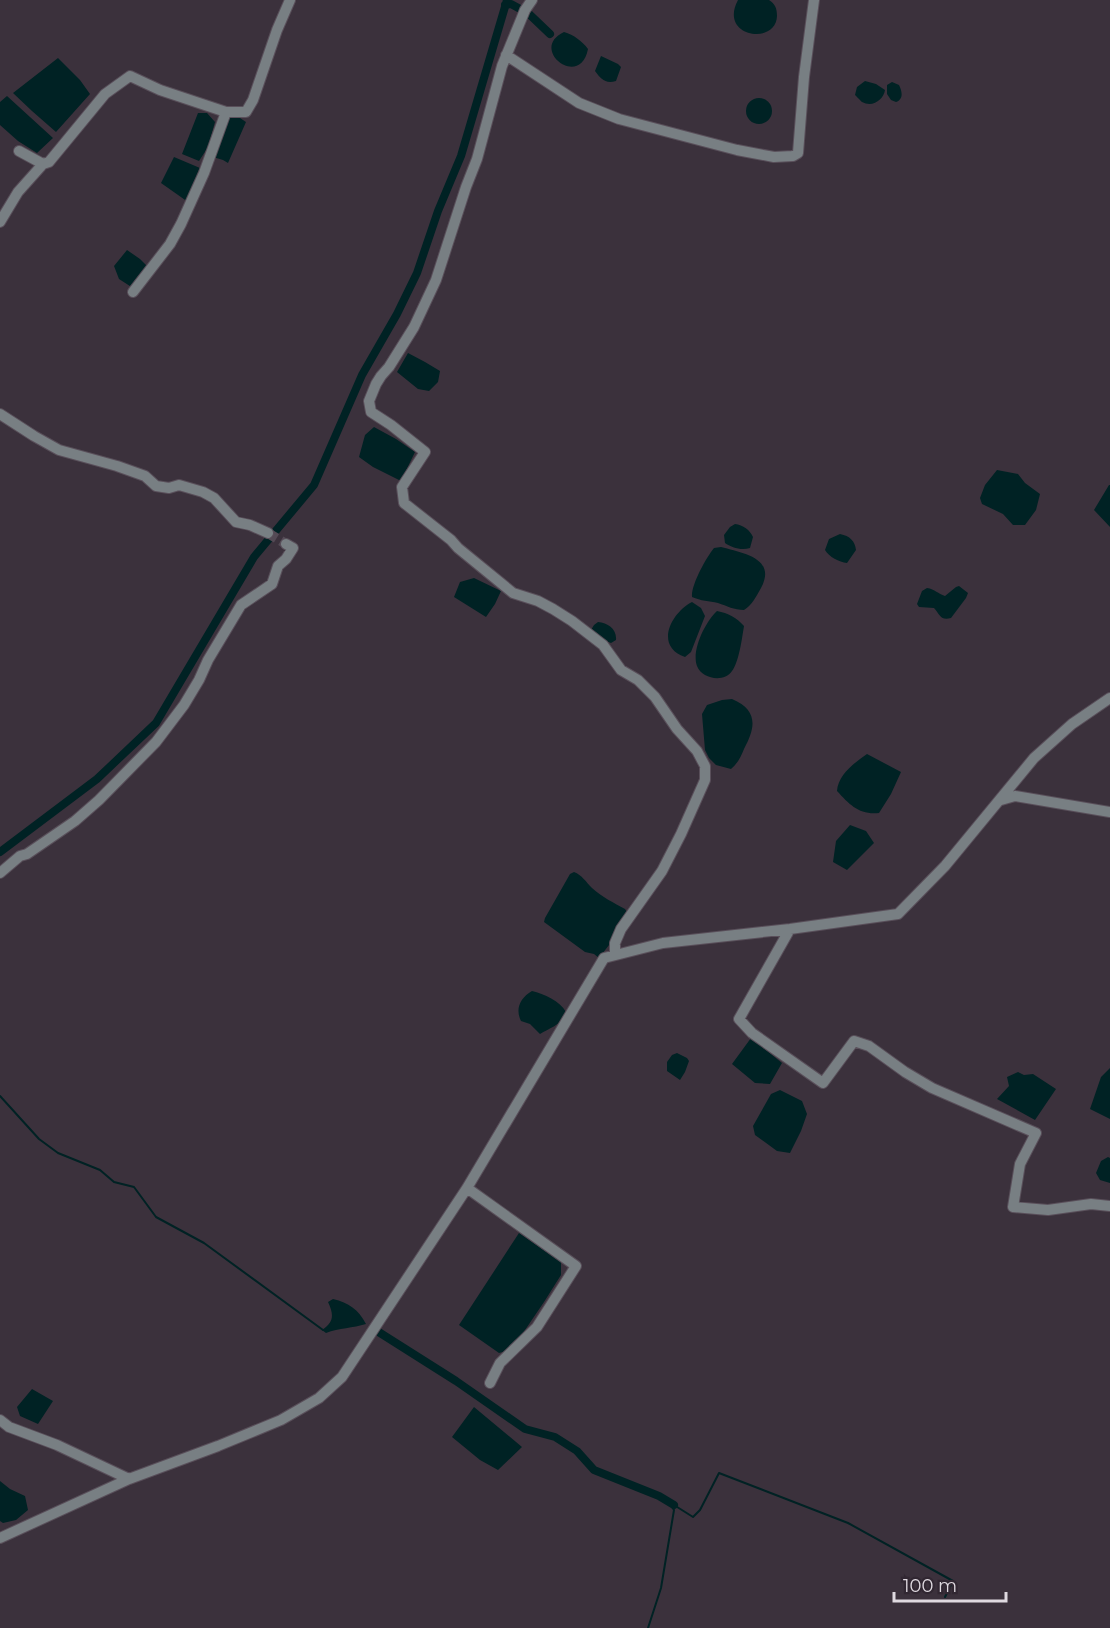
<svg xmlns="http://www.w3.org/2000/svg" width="1110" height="1628" viewBox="0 0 1110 1628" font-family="Montserrat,sans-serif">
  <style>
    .water { fill: #002224 }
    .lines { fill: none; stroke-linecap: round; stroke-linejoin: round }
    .stream { stroke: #002224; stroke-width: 2 }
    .canal { stroke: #002224; stroke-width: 8 }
    .minor-tunnel { stroke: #544a55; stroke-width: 10; stroke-dasharray: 10 5; stroke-linecap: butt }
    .minor-casing { stroke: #594f5a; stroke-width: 12 }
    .minor { stroke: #787f83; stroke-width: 10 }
  </style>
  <rect width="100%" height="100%" fill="#3b313c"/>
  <path class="water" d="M738 0H769C775 4 777 8 777 16 776 46 718 37 738 0Z
    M564 32C574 35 582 41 588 49 580 90 528 49 564 32Z
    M601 56 618 64 621 67 616 81C605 84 601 79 595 71Z
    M58 58 80 80 90 94 56 132 32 111 13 93Z
    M865 81 876 84 885 90C884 99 873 108 862 102 862 102 855 95 855 95L857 87Z
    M892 82 899 85C902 91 904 99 896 102L891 100 887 94V85Z
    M7 96 53 138 37 153 18 141 0 125V102Z
    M746 111a13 13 0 1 1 26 0a13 13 0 1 1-26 0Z
    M198 113H207L215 122 208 147 199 161 182 154Z
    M237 116 246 122 228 163 223 160 213 157 226 119Z
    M174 157 200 168 188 202 161 183Z
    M127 250 140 259 148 267 133 288 119 279 114 266Z
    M408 353 425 362 440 371 438 382 429 391 418 389 397 372Z
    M374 427 396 439 415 452 401 481 373 467 359 457 365 435Z
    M997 470 1018 474 1025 483 1040 494 1036 510 1025 525H1013L1003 514 982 504 980 498 985 485Z
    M1109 485H1110V527L1094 510Z
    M735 524C743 525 750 530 753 537L750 548C741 551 731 547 725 543L724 535 730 527Z
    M840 534C850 536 855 541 856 550L847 563C839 562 829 557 825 550L829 539Z
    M721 547C743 553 777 558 761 588 756 597 752 605 744 610 734 610 727 606 718 603 709 601 701 601 692 597 691 585 706 558 714 548Z
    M474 578 501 591 495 604 486 617 454 597 460 582Z
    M959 586 968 593 966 598 951 618C941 621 940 615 934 608L919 607 917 604 922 591 927 588C935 589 938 594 945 596L956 587Z
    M692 602 701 608 705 616 691 652 685 657C654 646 671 613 692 602Z
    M717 611C728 613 737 618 744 626 742 638 739 662 732 671 724 683 702 679 697 666 691 650 706 621 717 611Z
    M598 622C608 623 617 629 616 640L611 643 601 639 591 630 594 625Z
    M732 699C758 710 756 727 744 749 741 757 737 764 731 769L716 765 709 758 705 750 702 714 707 705 722 700Z
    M867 754 901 772 891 794 879 813C859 815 850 805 837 791 838 775 854 763 867 754Z
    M850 825 866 831 874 843 847 870 833 862 836 841Z
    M574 872C582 875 586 882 592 888 602 897 614 903 625 909L627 912 609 945 599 958 594 954 585 952 544 922 545 918 570 874Z
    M532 991C544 994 560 1001 566 1012 563 1024 550 1028 540 1034L530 1024 521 1021C515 1009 520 998 532 991Z
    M751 1038 782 1063 770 1084 755 1083 732 1064Z
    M677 1053 687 1058 689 1061 685 1072 680 1080 667 1071V1062L672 1055Z
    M1110 1068V1119L1090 1109 1101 1077Z
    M1018 1072 1024 1075 1033 1074 1056 1089 1035 1120 997 1099 1009 1086 1007 1077Z
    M780 1090 802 1101 807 1114 801 1131 790 1153 777 1151 755 1135 753 1126 771 1094Z
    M1108 1157 1110 1158V1183L1100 1180 1096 1173 1101 1161Z
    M519 1233 561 1262V1275L544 1302 523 1333 506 1351 499 1353 459 1325Z
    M333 1299C349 1303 358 1309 366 1324 353 1328 339 1328 326 1333L322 1330C334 1322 334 1315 328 1302Z
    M32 1389 53 1401 38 1424 20 1416 17 1407Z
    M474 1407 522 1447 498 1470 480 1460 452 1437Z
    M0 1481 10 1489 25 1496 28 1510 16 1520 3 1523 0 1521Z"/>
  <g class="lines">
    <path class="stream" d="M0 1096 39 1139 58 1153 100 1170 114 1182 134 1187 156 1217 204 1243 323 1330
      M674 1505 693 1517 700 1510 719 1473 848 1523 953 1581 945 1597
      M648 1628 661 1588 674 1510 668 1501"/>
    <path class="canal" d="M505 5 511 4 522 10
      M528 13 550 34
      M0 852 97 779 156 723 254 557 314 485 362 375 397 314 417 273 438 211 461 156 507 0
      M377 1331 456 1381 525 1429 555 1437 577 1451 594 1470 659 1496 674 1505"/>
    <path class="minor-tunnel" d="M268 533 286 544"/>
    <defs>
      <path id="minor" d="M532 0 525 10 502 66 477 159 466 187 436 280 414 327 389 367 381 376 376 384 369 401 371 412 391 425 425 452 402 487 404 503 451 540 458 548 513 593 538 601 553 609 572 621 603 645 621 670 638 680 655 697 677 729 697 751 705 766V780L681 834 662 871 621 929 615 943V955
        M506 55 579 103 619 119 737 150 774 157 793 156 798 153 804 77 814 0
        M19 151 43 164 49 162 105 94 130 76 160 90 226 112
        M0 222 18 192 43 164
        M133 292 170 244 181 224 204 173 226 112H246L253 100 277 30 290 0
        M0 414 34 436 59 450 117 466 145 476 156 486 169 488 179 485 203 492 214 498 236 522 250 525 268 533
        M1001 800 1015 796 1110 812
        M0 873 20 856 27 854 75 821 99 800 156 742 184 705 199 680 208 660 241 605 272 584 278 566 286 559 293 548 286 544
        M790 929 739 1019 752 1033 823 1083 854 1041 869 1046 905 1072 932 1088 1036 1133 1020 1164 1013 1207 1048 1210 1091 1204 1110 1206
        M467 1188 576 1266 537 1327 500 1363 490 1383
        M0 1420 9 1427 57 1445 129 1479
        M0 1538 129 1479 218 1446 281 1420 319 1398 342 1377 467 1188 604 958 663 943 790 929 898 914 945 866 1034 758 1072 724 1110 698"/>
    </defs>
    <use href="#minor" class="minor-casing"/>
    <use href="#minor" class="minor"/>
  </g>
  <path d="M894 1592v9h112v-9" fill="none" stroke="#dfd9e0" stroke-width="3"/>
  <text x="903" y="1592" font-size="18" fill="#dfd9e0" stroke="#312732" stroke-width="4.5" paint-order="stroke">100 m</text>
</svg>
